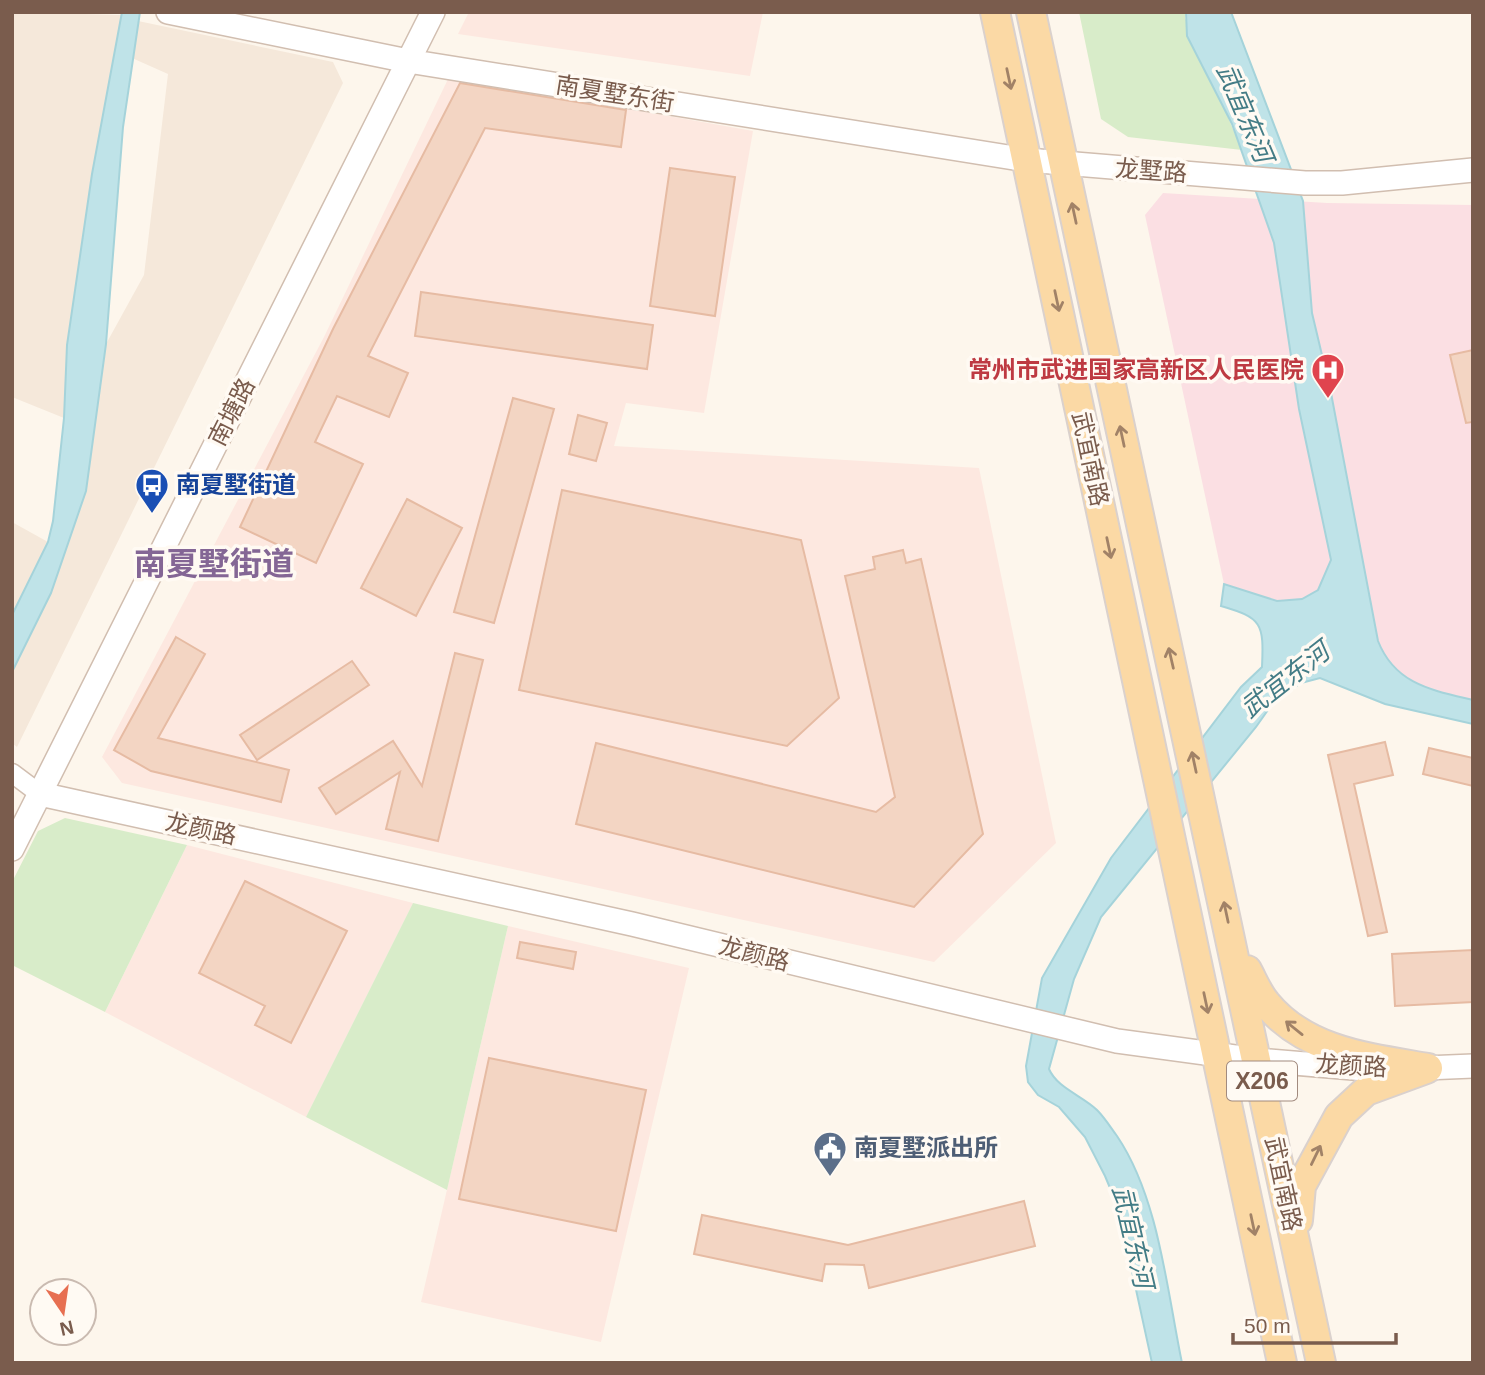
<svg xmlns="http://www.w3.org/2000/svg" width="1485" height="1375" viewBox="0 0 1485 1375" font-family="Arial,'Noto Sans SC',sans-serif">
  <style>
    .residential { fill: #f5e8da }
    .commercial { fill: #fde8e0 }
    .medical { fill: #fbdfe3 }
    .green { fill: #d8ecc9 }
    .water { fill: #bfe3e8; stroke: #a5d3da; stroke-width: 2 }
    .building { fill: #f3d5c3; stroke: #e6bba3; stroke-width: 2 }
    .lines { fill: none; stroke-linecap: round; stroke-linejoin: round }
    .minor-casing { stroke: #d1beb0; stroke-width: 21 }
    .tertiary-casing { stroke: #d1beb0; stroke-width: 26 }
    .primary-casing { stroke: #dad1cd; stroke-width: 32 }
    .minor { stroke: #fff; stroke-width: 18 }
    .tertiary { stroke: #fff; stroke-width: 23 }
    .primary { stroke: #fbd9a5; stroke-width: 28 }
    .oneway { stroke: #a18267 }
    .labels { text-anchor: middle; stroke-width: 7; stroke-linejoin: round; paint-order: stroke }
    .shield { fill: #fffaf3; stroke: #a28b7f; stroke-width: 2 }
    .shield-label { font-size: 23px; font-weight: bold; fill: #7a5c4d }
    .street-label { font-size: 24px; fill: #7a5c4d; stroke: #fffaf3 }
    .health-label { font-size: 24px; font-weight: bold; fill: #be3a42; stroke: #fffaf3; text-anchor: end }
    .transit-label { font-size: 24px; font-weight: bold; fill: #164399; stroke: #fffaf3; text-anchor: start }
    .service-label { font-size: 24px; font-weight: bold; fill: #4e5e75; stroke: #fffaf3; text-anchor: start }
    .water-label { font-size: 26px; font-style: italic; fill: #437c86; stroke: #fffaf3 }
    .district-label { font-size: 32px; font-weight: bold; fill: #846695; stroke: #fffaf3 }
  </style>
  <rect width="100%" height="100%" fill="#fdf6ec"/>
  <path class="residential" d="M12 12 122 15 92 174 67 345 64 418 12 397Z
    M138 21 333 62 343 83 17 747 12 743V672L51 593 86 491 106 344 144 275 168 74 132 58Z
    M12 522 48 542 12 615Z"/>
  <path class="commercial" d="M469 12H763L750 76 458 34Z
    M449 77 753 131 704 413 626 403 614 446 979 468 1056 843 934 962 122 783 102 757 324 337Z
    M187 845 413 903 306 1117 105 1012Z
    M508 926 689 968 601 1342 421 1302Z"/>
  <path class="medical" d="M1163 193 1327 203 1473 205V700L1421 687 1277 601 1224 584 1145 215Z"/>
  <path class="green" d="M1079 12H1186L1185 18 1242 150 1128 137 1101 119Z
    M65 818 187 845 105 1012 12 965V882L38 831Z
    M413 903 508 926 447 1190 306 1117Z"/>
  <path class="water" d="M122 12H140L123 127 106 344 86 491 51 593 12 672V615L48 542 53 521 64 418 67 345 92 174Z
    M1186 12H1231L1303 201 1312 313 1331 393 1378 641C1395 684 1431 690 1473 700V724L1385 704 1320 678 1301 683 1275 700 1256 727 1101 917 1074 979 1049 1069C1057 1088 1083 1096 1097 1110 1105 1118 1111 1128 1117 1136 1159 1198 1167 1291 1182 1363H1152L1118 1207 1105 1176 1085 1137 1059 1107 1038 1095 1028 1082 1026 1066 1042 978 1111 858 1241 687 1262 667C1264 623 1262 618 1221 606L1224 584 1277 601 1302 599 1318 590 1331 560 1299 409 1274 243 1232 124 1187 36Z"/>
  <path class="building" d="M460 83 626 110 621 147 485 128 368 356 408 373 389 417 337 396 315 442 363 464 316 563 240 527 333 329Z
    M670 168 735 177 715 316 650 306Z
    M421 292 653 325 647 369 415 336Z
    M1473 350V422L1466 423 1450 355Z
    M513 398 554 409 494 623 454 612Z
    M578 415 607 423 596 461 569 454Z
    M562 490 801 540 839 698 787 746 519 690Z
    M407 499 462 528 416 616 361 588Z
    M903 550 906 563 921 559 983 834 914 907 576 824 596 743 876 812 895 797 845 576 875 569 873 557Z
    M176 637 205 654 158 738 289 770 281 802 151 771 114 750Z
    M455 653 483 660 438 841 386 829 400 772 336 814 319 788 393 741 422 786Z
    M352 661 369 685 257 760 240 735Z
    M1385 742 1393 775 1354 784 1387 932 1368 936 1328 755Z
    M1429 748 1473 758V786L1423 774Z
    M245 881 347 931 291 1043 255 1025 265 1006 199 973Z
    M520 942 576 952 573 969 517 958Z
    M1473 950V1002L1395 1006 1392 954Z
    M489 1058 646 1090 616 1231 459 1199Z
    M1024 1201 1035 1246 869 1288 864 1265 825 1264 822 1281 694 1254 702 1215 848 1245Z"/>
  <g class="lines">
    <defs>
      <path id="minor" d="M12 773 40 794"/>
      <path id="tertiary" d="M168 12 408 61 1027 160 1305 183H1342L1473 170
        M40 794 632 924 1117 1041 1257 1060 1377 1070 1473 1066
        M12 849 433 12"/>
      <path id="primary" d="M995 12 1282 1363
        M1031 12 1321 1363
        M1247 970C1253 981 1258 994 1266 1003 1306 1052 1370 1058 1428 1068
        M1298 1220 1301 1186 1339 1116 1366 1091 1426 1069"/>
    </defs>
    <use href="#minor" class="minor-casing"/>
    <use href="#tertiary" class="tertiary-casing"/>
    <use href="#primary" class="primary-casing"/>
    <use href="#minor" class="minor"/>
    <use href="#tertiary" class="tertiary"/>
    <use href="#primary" class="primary"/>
  </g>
  <defs><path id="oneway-shaft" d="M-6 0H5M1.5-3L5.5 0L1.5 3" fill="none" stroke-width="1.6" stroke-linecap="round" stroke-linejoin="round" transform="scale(1.75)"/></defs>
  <g class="oneway">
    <use href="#oneway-shaft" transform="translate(1009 79) rotate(78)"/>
    <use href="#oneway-shaft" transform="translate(1074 213) rotate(-102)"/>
    <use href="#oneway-shaft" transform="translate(1057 301) rotate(78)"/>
    <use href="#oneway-shaft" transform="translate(1122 436) rotate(-102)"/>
    <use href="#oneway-shaft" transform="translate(1109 548) rotate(78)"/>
    <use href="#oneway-shaft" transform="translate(1171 658) rotate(-103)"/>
    <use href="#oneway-shaft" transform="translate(1194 762) rotate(-102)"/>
    <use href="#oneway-shaft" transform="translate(1226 912) rotate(-102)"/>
    <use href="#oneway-shaft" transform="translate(1206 1003) rotate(78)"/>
    <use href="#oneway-shaft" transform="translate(1294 1028) rotate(-141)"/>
    <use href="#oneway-shaft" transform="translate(1316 1155) rotate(-64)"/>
    <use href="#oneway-shaft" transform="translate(1253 1225) rotate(78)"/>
  </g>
  <defs>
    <symbol id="hospital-pin" viewBox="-11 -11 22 30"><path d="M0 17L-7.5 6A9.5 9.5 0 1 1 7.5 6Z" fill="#e0444e" stroke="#fffaf3"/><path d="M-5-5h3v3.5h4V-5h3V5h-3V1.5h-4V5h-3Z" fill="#fff"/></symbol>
    <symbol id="bus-pin" viewBox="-11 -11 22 30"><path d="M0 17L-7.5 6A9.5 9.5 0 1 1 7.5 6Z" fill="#1a4fb4" stroke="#fffaf3"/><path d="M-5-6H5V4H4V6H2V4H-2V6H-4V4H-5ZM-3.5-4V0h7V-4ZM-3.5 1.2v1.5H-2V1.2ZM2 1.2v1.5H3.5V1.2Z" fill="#fff"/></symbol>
    <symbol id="civic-pin" viewBox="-11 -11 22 30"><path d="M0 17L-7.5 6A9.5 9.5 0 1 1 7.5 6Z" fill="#5c6f8a" stroke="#fffaf3"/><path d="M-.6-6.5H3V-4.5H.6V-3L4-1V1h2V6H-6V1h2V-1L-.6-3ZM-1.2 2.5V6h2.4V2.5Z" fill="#fff"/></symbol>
  </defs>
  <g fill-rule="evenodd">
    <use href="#hospital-pin" x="1309" y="351" width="38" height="52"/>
    <use href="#bus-pin" x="133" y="466" width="38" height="52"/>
    <use href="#civic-pin" x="811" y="1129" width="38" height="52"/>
  </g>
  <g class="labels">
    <rect class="shield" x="1227" y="1061.5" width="70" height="39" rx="5"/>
    <g class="shield-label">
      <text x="1262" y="1089">X206</text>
    </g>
    <g class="street-label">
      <text transform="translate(615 94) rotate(9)" y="8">南夏墅东街</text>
      <text transform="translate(1151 171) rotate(4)" y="8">龙墅路</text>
      <text transform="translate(232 412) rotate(-63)" y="8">南塘路</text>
      <text transform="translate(1090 459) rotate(78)" y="8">武宜南路</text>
      <text transform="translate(201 829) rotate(12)" y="8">龙颜路</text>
      <text transform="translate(754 954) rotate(14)" y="8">龙颜路</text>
      <text transform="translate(1351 1066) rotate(3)" y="8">龙颜路</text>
      <text transform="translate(1283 1184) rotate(78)" y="8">武宜南路</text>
    </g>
    <g class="health-label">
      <text x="1304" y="378">常州市武进国家高新区人民医院</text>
    </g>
    <g class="transit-label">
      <text x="176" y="493">南夏墅街道</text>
    </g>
    <g class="service-label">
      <text x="854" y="1156">南夏墅派出所</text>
    </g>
    <g class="water-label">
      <text transform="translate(1245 113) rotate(67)" y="9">武宜东河</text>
      <text transform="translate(1285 680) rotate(-38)" y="9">武宜东河</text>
      <text transform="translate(1133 1237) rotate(77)" y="9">武宜东河</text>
    </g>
    <g class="district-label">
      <text x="214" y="575">南夏墅街道</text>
    </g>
  </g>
  <rect width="1485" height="1375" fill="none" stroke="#7a5c4d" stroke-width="28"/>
  <g transform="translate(63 1312) rotate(167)"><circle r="33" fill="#fffaf3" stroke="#cabbb1" stroke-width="2"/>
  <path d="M0-5L12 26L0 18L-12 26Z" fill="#e76f51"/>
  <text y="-10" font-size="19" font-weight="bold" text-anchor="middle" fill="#7a5c4d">N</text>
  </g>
  <path d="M1233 1333v10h163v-10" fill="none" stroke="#7a5c4d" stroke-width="3.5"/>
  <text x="1244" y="1333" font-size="21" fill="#7a5c4d" stroke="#fffaf3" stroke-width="5" paint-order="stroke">50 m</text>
</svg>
